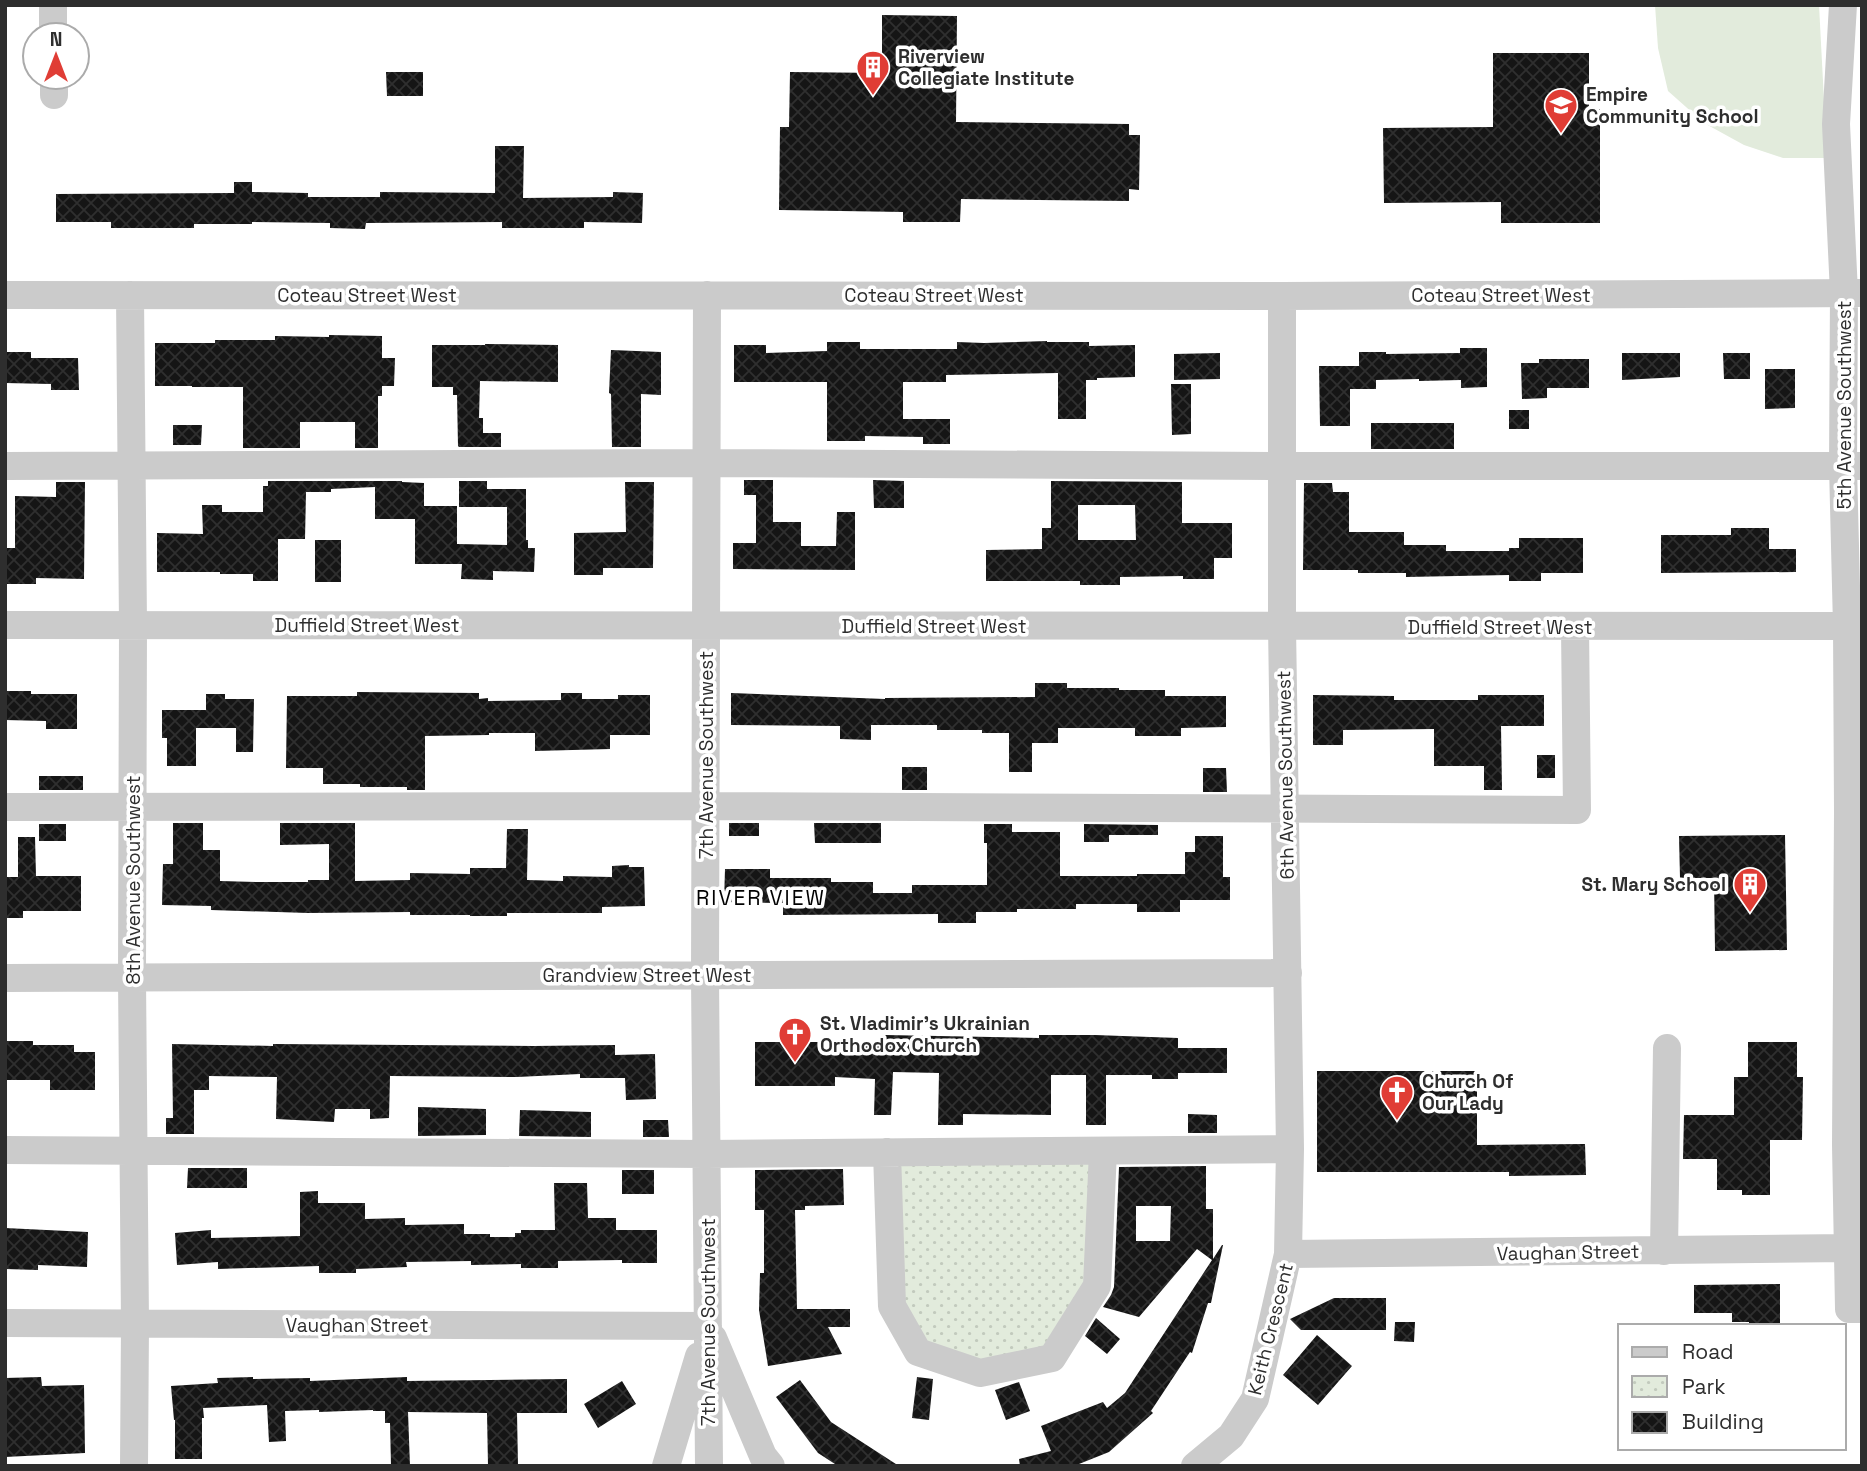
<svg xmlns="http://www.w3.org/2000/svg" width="1867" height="1471" viewBox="0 0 1867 1471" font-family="'Space Grotesk',sans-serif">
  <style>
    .grass { fill: #e2ebdc }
    .park { fill: url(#park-dots) }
    .building { fill: url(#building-cross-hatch); fill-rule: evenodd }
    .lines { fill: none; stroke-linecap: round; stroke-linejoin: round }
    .minor { stroke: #cbcbcb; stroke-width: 28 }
    .labels { text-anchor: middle; stroke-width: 7; stroke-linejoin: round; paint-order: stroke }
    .poi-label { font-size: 19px; font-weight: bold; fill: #2e2e2e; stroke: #fff; text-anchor: start }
    .street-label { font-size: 19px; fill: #2e2e2e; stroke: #fff }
    .neighbourhood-label { font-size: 21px; letter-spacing: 2px; fill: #000; stroke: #fff }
  </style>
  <defs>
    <pattern id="park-dots" width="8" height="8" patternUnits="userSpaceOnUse" patternTransform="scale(1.75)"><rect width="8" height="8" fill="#e2ebdc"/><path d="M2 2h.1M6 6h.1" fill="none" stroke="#c2cabd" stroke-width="1.8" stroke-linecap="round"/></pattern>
    <pattern id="building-cross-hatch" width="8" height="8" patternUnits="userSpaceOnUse" patternTransform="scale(1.75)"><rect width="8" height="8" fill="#151515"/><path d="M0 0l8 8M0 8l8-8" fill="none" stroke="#2f2f2f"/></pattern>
  </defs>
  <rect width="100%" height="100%" fill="#fff"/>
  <path class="grass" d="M1655 5H1819L1827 158H1783L1744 145 1704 123 1668 91 1658 48Z"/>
  <path class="park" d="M1093 1156 1094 1267 1041 1351 991 1364 939 1352 916 1332 900 1297 898 1157Z"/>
  <path class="building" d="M882 15 957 16 956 122 1129 124V135H1140L1139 190 1129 189V201L961 199 960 222H903V212L779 210 780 127H789L790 72 882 73Z
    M1493 53H1589V109H1600V223H1501V202L1384 203 1383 128 1493 127Z
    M386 72H423V96H387Z
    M495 146H524L523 198 613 197V192L643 193 642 223 584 222V228H502V222L366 223 365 229 330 228V223L252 222V224H194V228H111V222H56V194L234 193V182H252V192L308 193V197H380V192L495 193Z
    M329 335 382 336V358H395L394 386H382V396H378V448H355V422H300V448H243V387H192V386H155V343H215V340H275V336L329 337Z
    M1047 341V342H1089V346L1135 345V377L1097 378V380H1086V419H1058V373L946 375V382H903V419H950V444H923V437L865 436V441H827V382H734V345H766V353L827 351V342H860V349H957V342L984 343Z
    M485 344 558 345V382L480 381 479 418H483V433H501V447H459L458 446 457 395H453V387H432V345H485Z
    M1460 348H1487V387L1461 388V380L1419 381V379L1376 380V389H1350V426H1320L1319 366H1359V352H1386V354L1460 353Z
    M611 350 661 352V395L641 394V447H612L611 394 609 393Z
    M5 352H31V358H78L79 390H51V384L5 383Z
    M1220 353V379L1174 380V354Z
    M1622 353H1680V377L1622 380Z
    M1723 353H1750V379H1724Z
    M1539 359H1589V388H1547V398L1522 399 1521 363H1539Z
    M1765 369H1795V408L1765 409Z
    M1171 384H1191V434L1172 435Z
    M1509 410H1529V429H1509Z
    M1371 423H1454V449H1371Z
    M173 425H202L201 445H173Z
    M744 480H773V522H801V546H836L837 512H855V570L733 569V543H756V495H744Z
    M873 480 904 481V508H874Z
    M268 481H402V482L424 483V506H457V544L507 545V507H459V481H487V489H526V540H528V548H535L534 572 493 571V580L461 579 462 564H415V519H375V487L331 489V492H306L305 539H278V581H253V574H220V572H157V533L203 534 202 505H222V512H263V486H268Z
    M1051 481 1182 482V523H1232V558H1214V579H1183V576L1120 577V585H1080V581H986V550L1042 549V528H1051ZM1078 505H1135L1136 540H1078Z
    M56 482H85L84 579 36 578V584H5V548H15V496L56 497Z
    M625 482H654L653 568H603V575H574V533L626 532Z
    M1304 483H1332L1333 492H1349V532H1404V545H1446V551H1509V548H1519V538H1583V573H1541V581H1509V575L1406 577V573H1358V570H1303Z
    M1731 528H1769V549H1796V572L1661 573V535H1731Z
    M315 540H341V582H315Z
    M1035 683H1067V688H1119V690H1165V696H1226V727L1181 728V736H1135V728H1058V743H1032V772H1009V733H982V730H937V725H871V740L840 739V726L731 725V693L885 699V698L1035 697Z
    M5 691H31V694H77V729H46V721L5 720Z
    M357 692 479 693V699L488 698V701L561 700V693H582V699H618V695H650V735H610V749L535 751V733H489V735L425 736V790H407V787H360V784H323V768H286L287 696H357Z
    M206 694H225V699H254L253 752H236V728H196V766H167V738H162V710H206Z
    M1313 695 1394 696V700H1478V695H1544V726H1501L1502 790H1484V766H1434V729L1343 730V745H1313Z
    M1537 755H1555V778H1537Z
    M902 767H927V790H902Z
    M1203 768H1226L1227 792H1203Z
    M39 776H83V790H39Z
    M173 823H203V850H220V881L258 882H308V880H329V844L280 845V823H355V881L410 880V873L470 874V868H506L507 829H528L527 880 563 881V876L612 877V866L629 865V867H644L645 906 602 907V913H507V916H470V915H410V912L308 913 211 910V906L162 905 163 864H173Z
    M729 823H759V836H729Z
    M814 823H881V843H815Z
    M39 824H66V841H39Z
    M984 824H1012V832H1060V876H1137V874H1185V852H1195V836H1223V877H1230V900H1180V912H1137V904H1076V909H1017V912H976V923H938V914L783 915V903L724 902 725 869H770V878H831V882H873V893H912V885H987V843H984Z
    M1084 824 1158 825V835H1109V842H1084Z
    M1785 835 1787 950 1715 951 1714 878H1680L1679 836Z
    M18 837H35L36 876H81V911H23V918H5V877H18Z
    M885 1035 1039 1038V1035H1095L1178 1038V1048H1227V1073H1178V1079H1152V1075H1106V1125H1086V1075H1051V1115L963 1114V1125H938L939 1073 893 1072 891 1115H874L875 1079 835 1077V1086H755V1042H835L885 1045Z
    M5 1041H33V1045H74V1052H95V1090H50V1080H5Z
    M1748 1042H1797V1077H1803L1802 1140H1770V1195H1742V1190H1717V1159H1683L1684 1115H1734V1077H1748Z
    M172 1044 273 1046V1044L534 1046 615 1045V1055L655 1054 656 1099 626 1100 625 1078H580V1074L517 1077 390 1076 389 1118 370 1119V1109H335L334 1122 276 1119 277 1077 209 1076V1090H194V1134H166V1118H173Z
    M1317 1071H1477V1145L1585 1144 1586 1175 1509 1176V1172H1317Z
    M418 1107 486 1109V1135L418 1136Z
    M520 1110 591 1112V1137L519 1136Z
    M1188 1114 1217 1115V1133H1188Z
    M643 1120H668L669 1137H643Z
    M1206 1166V1209H1213V1259L1222 1245H1223L1211 1303H1208L1192 1353 1190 1352 1151 1411 1153 1413 1109 1452 1074 1466H1020L1019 1459 1051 1451 1041 1426 1103 1402 1107 1408 1125 1393 1212 1260 1197 1249 1139 1317 1103 1307 1111 1295 1114 1287 1119 1167ZM1136 1206H1171L1170 1241H1136Z
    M188 1168H247V1188H187Z
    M843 1169 844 1205 805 1206V1210H795L797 1309H850V1327H828L842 1354 768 1366 759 1310 760 1273H764V1210H755V1170Z
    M622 1170H654V1194H622Z
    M554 1183H587L588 1218H616V1230H657V1263H622V1260L558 1261V1268H521V1264L471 1265V1261L406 1262 407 1267 356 1269V1273H319V1266L218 1269V1262L177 1265 175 1233 211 1230V1238L300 1236V1192L318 1191V1203H365V1219L405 1218V1225L464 1224V1234H490V1237H515V1233H521V1230H555Z
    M5 1228 88 1232 87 1267 38 1265V1270L5 1269Z
    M1780 1284V1326H1749V1322H1732V1313H1694V1285Z
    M1334 1298H1386V1330H1301L1290 1319Z
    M1096 1318 1120 1339 1107 1354 1085 1336Z
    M1395 1322H1415L1414 1342 1394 1341Z
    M1317 1335 1352 1366 1318 1405 1283 1375Z
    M41 1377 42 1386 84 1385 85 1453 5 1457V1378Z
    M253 1377V1379L310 1378V1381L407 1377V1381L567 1379V1413H517L518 1466H488L487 1413 408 1412 410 1466H391L390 1423H385V1411H373V1410L319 1412V1410L285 1411 286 1441 269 1442 267 1405 203 1408 204 1418H202V1459H175V1420H174L171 1386 218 1383 217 1378Z
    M917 1377 933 1379 929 1420 912 1418Z
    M800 1380 831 1422 899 1466H838L818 1453 776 1397Z
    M622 1381 636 1404 598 1428 584 1404Z
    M1019 1382 1030 1411 1006 1420 995 1390Z"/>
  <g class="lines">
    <path class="minor" d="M53 5V35
      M1843 5 1836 124 1844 293 1843 466 1847 626 1848 812 1846 1145 1849 1309H1862
      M54 77V95
      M5 295 1282 296 1862 293
      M130 295 133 625 132 977 135 1324 134 1466
      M707 295 705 975 709 1466
      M5 466 706 463 1282 466H1862
      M5 625 1862 626
      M5 807 706 806 1577 810 1575 627
      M5 978 1288 973
      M5 1150 706 1154 1290 1149
      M887 1152 892 1306 918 1352 980 1373 1052 1358 1097 1286 1103 1151
      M1664 1251 1667 1048
      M1288 1254 1848 1248
      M5 1323 708 1326
      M713 1338 763 1456 771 1466
      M666 1466 699 1356
      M1195 1466 1231 1436 1255 1399 1288 1254 1290 1149 1282 626V296"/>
  </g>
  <defs>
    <symbol id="building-pin" viewBox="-11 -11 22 30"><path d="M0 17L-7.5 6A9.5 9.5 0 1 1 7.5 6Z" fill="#e03d35" stroke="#fff"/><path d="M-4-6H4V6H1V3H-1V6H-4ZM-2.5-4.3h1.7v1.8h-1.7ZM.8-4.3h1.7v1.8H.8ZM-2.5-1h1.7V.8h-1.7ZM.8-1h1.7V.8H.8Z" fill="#fff"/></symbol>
    <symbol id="school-pin" viewBox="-11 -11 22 30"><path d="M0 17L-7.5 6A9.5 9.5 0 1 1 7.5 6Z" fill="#e03d35" stroke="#fff"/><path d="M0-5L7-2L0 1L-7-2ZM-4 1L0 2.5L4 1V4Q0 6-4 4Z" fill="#fff"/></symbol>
    <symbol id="church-pin" viewBox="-11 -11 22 30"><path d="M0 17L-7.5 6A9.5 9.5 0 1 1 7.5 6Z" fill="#e03d35" stroke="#fff"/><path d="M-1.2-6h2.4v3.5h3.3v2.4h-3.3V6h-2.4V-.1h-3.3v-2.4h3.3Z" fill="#fff"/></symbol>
  </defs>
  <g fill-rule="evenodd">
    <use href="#building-pin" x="854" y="48" width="38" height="52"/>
    <use href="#school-pin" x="1542" y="86" width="38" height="52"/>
    <use href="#building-pin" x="1731" y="865" width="38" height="52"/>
    <use href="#church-pin" x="776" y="1015" width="38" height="52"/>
    <use href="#church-pin" x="1378" y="1073" width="38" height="52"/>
  </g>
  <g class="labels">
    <g class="poi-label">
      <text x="898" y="63">Riverview<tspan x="898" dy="22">Collegiate Institute</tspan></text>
      <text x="1586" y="101">Empire<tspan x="1586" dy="22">Community School</tspan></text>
      <text x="1726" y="891" text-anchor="end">St. Mary School</text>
      <text x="820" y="1030">St. Vladimir's Ukrainian<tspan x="820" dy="22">Orthodox Church</tspan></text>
      <text x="1422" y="1088">Church Of<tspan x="1422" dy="22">Our Lady</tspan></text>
    </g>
    <g class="street-label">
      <text x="367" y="302">Coteau Street West</text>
      <text x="934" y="302">Coteau Street West</text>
      <text x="1501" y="302">Coteau Street West</text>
      <text transform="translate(1844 405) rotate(-90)" y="7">5th Avenue Southwest</text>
      <text x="367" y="632">Duffield Street West</text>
      <text x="934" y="633">Duffield Street West</text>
      <text x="1500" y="634">Duffield Street West</text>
      <text transform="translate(706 755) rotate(-90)" y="7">7th Avenue Southwest</text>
      <text transform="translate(1285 775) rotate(-91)" y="7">6th Avenue Southwest</text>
      <text transform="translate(133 880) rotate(-90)" y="7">8th Avenue Southwest</text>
      <text x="647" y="982">Grandview Street West</text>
      <text transform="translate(1568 1252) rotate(-1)" y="7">Vaughan Street</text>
      <text transform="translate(708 1322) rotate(-90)" y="7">7th Avenue Southwest</text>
      <text x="357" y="1332">Vaughan Street</text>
      <text transform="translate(1270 1329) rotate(-76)" y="7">Keith Crescent</text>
    </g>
    <g class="neighbourhood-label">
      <text x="761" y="905">RIVER VIEW</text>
    </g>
  </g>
  <rect width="1867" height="1471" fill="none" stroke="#2e2e2e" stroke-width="14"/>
  <rect x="1618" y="1324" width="228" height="126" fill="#ffffff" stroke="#ababab" stroke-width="2"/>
  <rect x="1632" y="1347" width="35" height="10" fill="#cbcbcb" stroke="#ababab" stroke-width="2"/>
  <text x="1682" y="1359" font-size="21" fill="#2e2e2e">Road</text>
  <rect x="1632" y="1376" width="35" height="21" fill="url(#park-dots)" stroke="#ababab" stroke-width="2"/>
  <text x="1682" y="1394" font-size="21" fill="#2e2e2e">Park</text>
  <rect x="1632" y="1412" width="35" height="21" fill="url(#building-cross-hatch)" stroke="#ababab" stroke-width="2"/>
  <text x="1682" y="1429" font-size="21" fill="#2e2e2e">Building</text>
  <g transform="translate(56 56)"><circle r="33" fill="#ffffff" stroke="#ababab" stroke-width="2"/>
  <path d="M0-5L12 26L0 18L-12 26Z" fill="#e03d35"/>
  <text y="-10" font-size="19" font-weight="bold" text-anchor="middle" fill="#2e2e2e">N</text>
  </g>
</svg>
